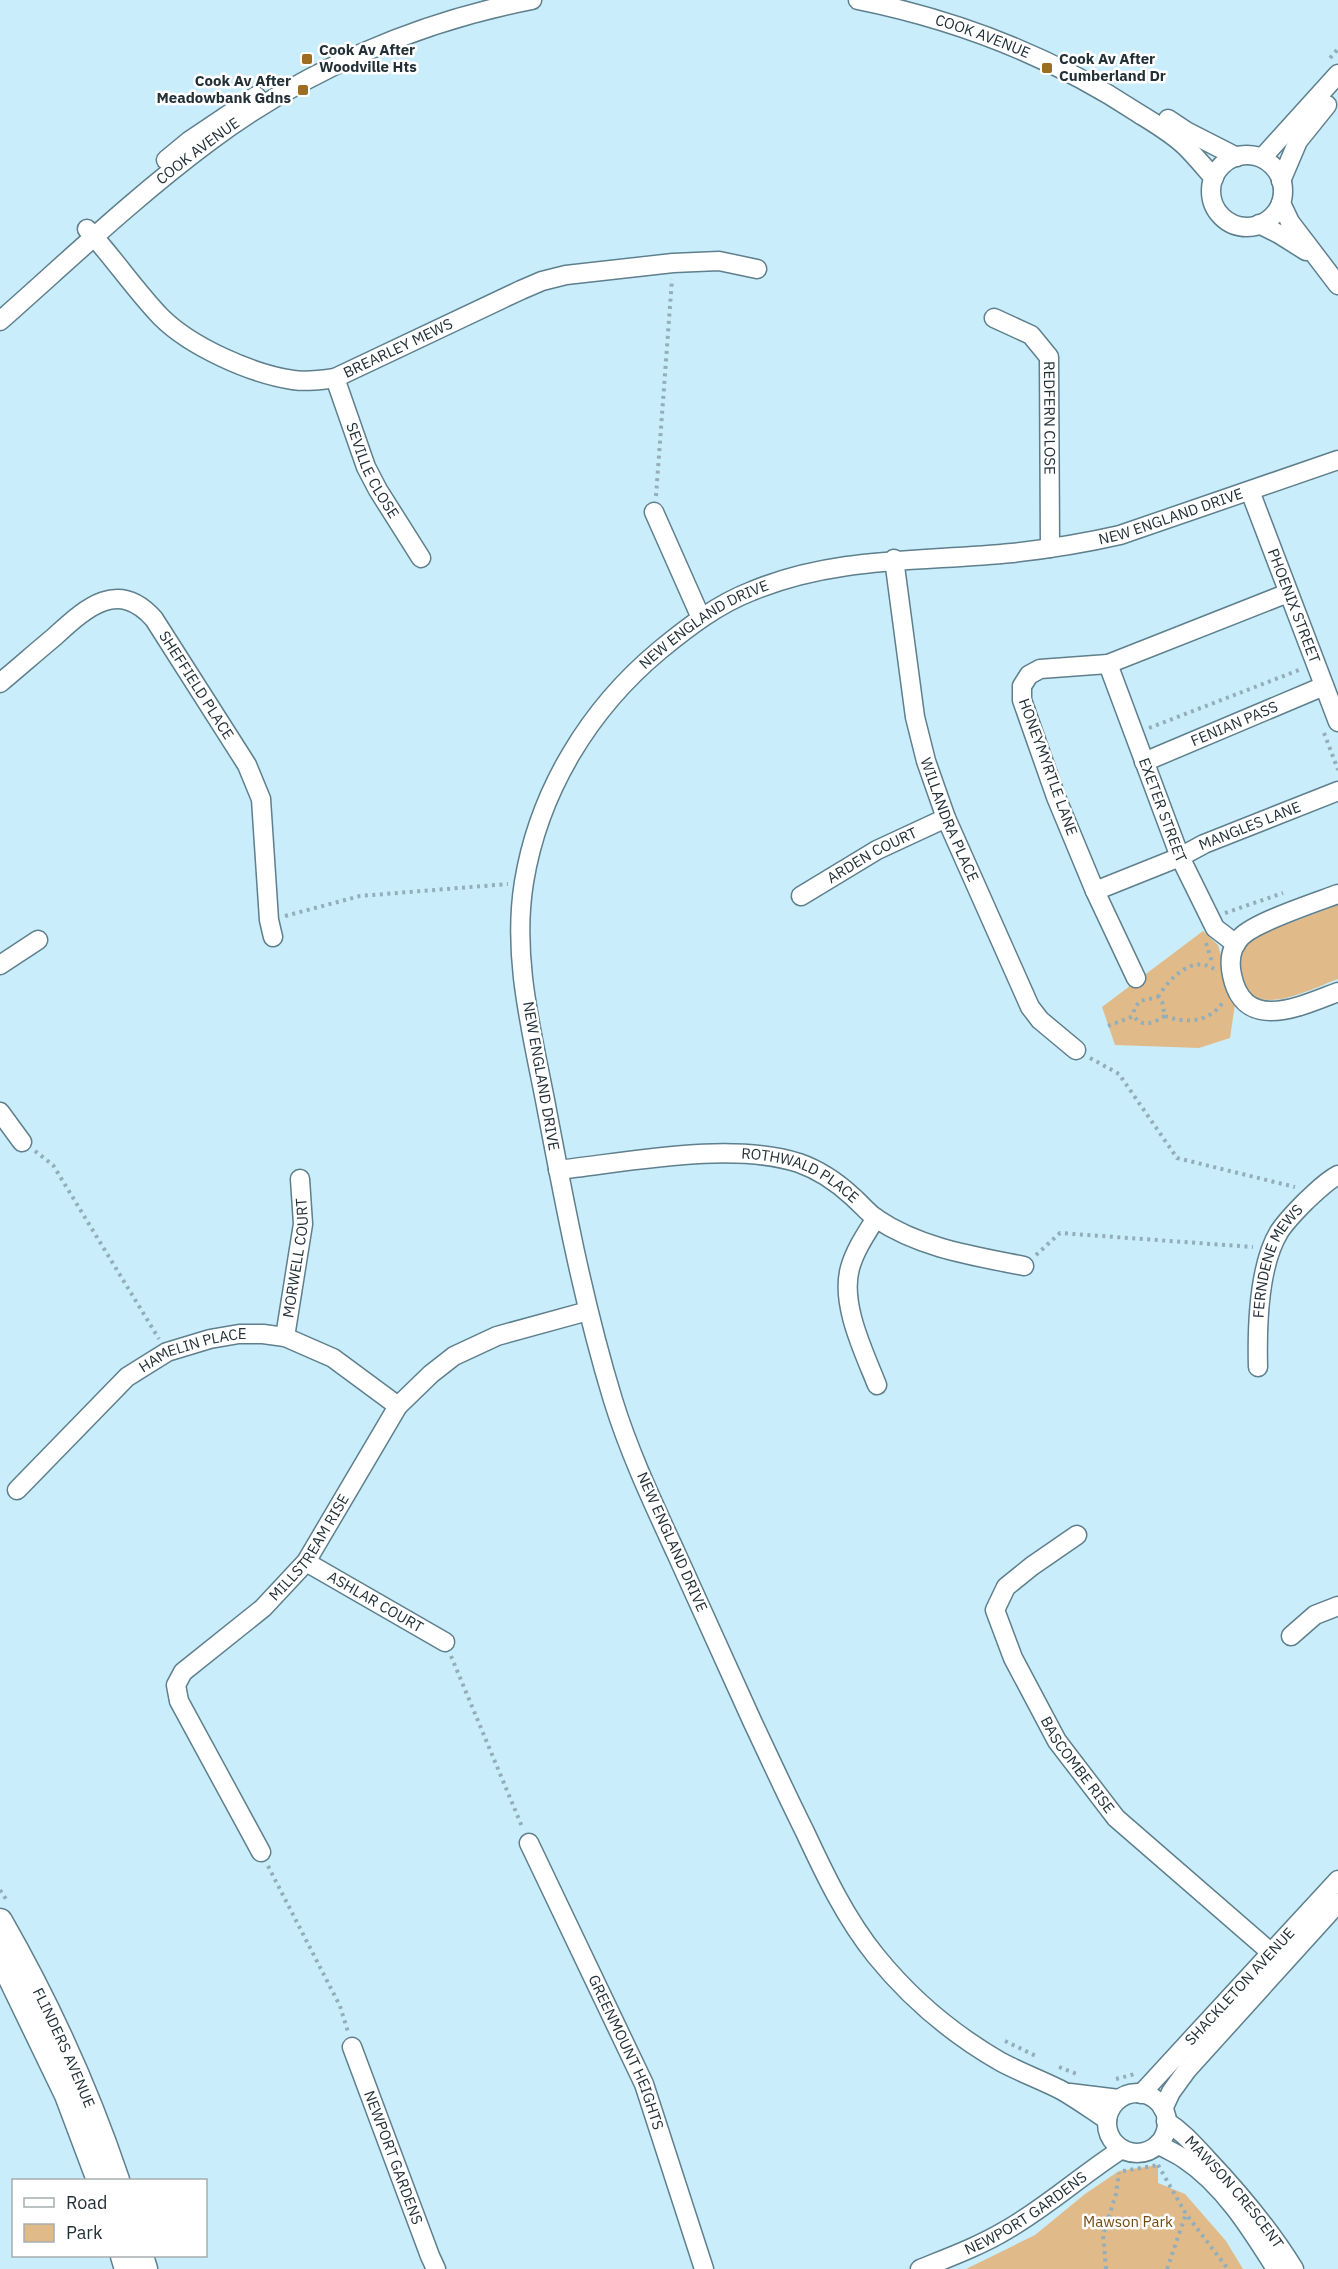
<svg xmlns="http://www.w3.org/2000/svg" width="1338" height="2269" viewBox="0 0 1338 2269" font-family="'IBM Plex Sans',sans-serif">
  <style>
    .green { fill: #e0ba89 }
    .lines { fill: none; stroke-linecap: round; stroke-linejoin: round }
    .minor-casing { stroke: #5e7f8c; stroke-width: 21 }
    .major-casing { stroke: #5e7f8c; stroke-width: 27 }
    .path { stroke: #92aeba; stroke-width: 4; stroke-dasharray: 3 4.5; stroke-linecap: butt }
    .minor { stroke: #fff; stroke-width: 18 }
    .major { stroke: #fff; stroke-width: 24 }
    .poi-dot { fill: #9f6d22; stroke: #fff; stroke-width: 2 }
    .labels { text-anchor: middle; stroke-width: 5; stroke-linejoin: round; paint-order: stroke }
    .street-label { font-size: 15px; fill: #233137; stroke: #fff }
    .poi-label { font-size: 15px; font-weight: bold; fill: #233137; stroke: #fff; text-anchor: start }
    .park-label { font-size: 15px; fill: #704a10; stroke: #fff }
  </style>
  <rect width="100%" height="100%" fill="#caedfc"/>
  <path class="green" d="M1338 905V979C1312 988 1256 1020 1242 981 1240 976 1238 971 1238 967 1238 960 1241 951 1242 944L1257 935Z
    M1203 931 1218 945 1235 1004 1230 1038 1199 1048 1115 1045 1102 1007Z
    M1158 2165V2183L1185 2194 1226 2241 1243 2269H966L1035 2235 1085 2194 1119 2171Z"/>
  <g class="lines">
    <defs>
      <g id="minor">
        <path id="s1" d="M858 0C957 20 1053 57 1138 113 1154 123 1173 134 1186 147 1196 157 1205 168 1214 178"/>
        <path d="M1168 119 1186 131 1237 157"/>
        <circle cx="1247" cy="191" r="36"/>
        <path d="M1262 158 1338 74"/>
        <path d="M166 160 189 141 256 96"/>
        <path d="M1281 181 1298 141 1327 105"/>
        <path d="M1281 203 1290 222 1338 285"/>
        <path d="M1259 224 1279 234 1306 251"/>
        <path id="s2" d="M87 229C113 257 135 290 161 317 191 347 252 374 293 380 307 382 321 380 335 378L521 290 542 281 566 275 673 263 719 261 757 269"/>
        <path id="s3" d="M994 318 1031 335 1049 357 1050 548"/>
        <path id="s4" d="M0 321C69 260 136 196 210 141 304 71 417 22 532 0"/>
        <path id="s5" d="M335 378 366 467 378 490 421 558"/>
        <path id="s6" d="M1250 491 1338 722"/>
        <path d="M654 512 701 618"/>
        <path id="s7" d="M894 559 915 717 926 761 946 818 1030 1007 1040 1020 1076 1050"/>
        <path id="s8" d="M1108 664 1180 857 1215 928 1236 944"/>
        <path id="s9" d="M0 683C18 668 35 653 53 638 84 610 117 577 154 619L247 765 261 799 269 920 273 937"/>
        <path id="s10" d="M1144 762 1324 686"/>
        <path id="s11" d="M1095 891 1180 857 1204 844 1338 791"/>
        <path d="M1338 894C1317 902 1255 922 1241 937 1231 947 1229 961 1232 975 1244 1034 1301 1006 1338 992"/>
        <path id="s12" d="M801 896 877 850 946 818"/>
        <path d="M0 965 38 940"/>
        <path d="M1136 978 1095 891 1056 797 1022 700V686L1029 675 1040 669 1108 664 1288 593"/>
        <path d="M0 1112 22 1142"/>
        <path id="s13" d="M558 1170C629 1162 731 1141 799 1163 819 1170 838 1183 853 1197 861 1204 868 1213 877 1219 920 1248 974 1256 1024 1266"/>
        <path d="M876 1218C866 1234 855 1250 850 1268 840 1304 864 1352 877 1385"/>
        <path id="s14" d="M285 1337 303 1224 300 1179"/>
        <path id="s15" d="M1258 1367C1257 1328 1258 1267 1279 1232 1286 1221 1296 1211 1306 1201 1316 1192 1326 1181 1338 1175"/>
        <path id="s16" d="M17 1490 127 1377 167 1352 210 1339 239 1334H263L285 1337 333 1358 398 1406"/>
        <path id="s17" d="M1077 1535 1032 1566 1006 1587 995 1610 1013 1658 1057 1741 1116 1818 1283 1963"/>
        <path id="s18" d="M306 1562 445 1642"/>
        <path d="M1291 1636 1315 1615 1338 1606"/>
        <path id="s19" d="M529 1843 644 2084 704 2269"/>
        <path id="s20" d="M261 1852 179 1701 176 1685 183 1672 263 1608 306 1562 398 1406 431 1374 454 1356 497 1336 588 1311"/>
        <path id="s21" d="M352 2047 430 2256 436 2269"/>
        <path d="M1070 2093 1119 2099"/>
        <circle cx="1137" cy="2123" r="30"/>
        <path id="s22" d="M1141 2094 1338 1880"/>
        <path d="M1163 2109 1171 2092 1187 2070 1338 1903"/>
        <path id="s23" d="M1107 2120C1092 2110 1077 2099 1061 2090 1041 2080 1020 2072 1001 2062 954 2035 910 1998 876 1956 846 1919 825 1875 805 1832 787 1796 770 1759 753 1723 727 1666 701 1609 676 1553 653 1503 629 1452 613 1400 583 1302 564 1201 545 1100 531 1028 512 956 524 882 539 791 589 709 660 650 688 627 718 604 752 591 836 556 923 562 1012 553 1048 549 1085 543 1120 535L1338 460"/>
        <path id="s24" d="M1166 2121C1183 2132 1194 2145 1207 2159 1240 2194 1269 2228 1294 2269"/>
        <path d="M1158 2144C1166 2149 1175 2153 1183 2158 1223 2184 1251 2229 1276 2269"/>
        <path id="s25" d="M920 2269C950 2257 980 2246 1008 2229 1048 2206 1083 2174 1122 2149"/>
      </g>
      <g id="major">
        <path id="s26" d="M0 1921C47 2003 87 2091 117 2180"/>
        <path d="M0 1956 67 2095 99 2180"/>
        <path d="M123 2256 127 2269"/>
        <path d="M141 2256 145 2269"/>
      </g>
    </defs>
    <use href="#minor" class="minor-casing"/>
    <use href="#major" class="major-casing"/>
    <path class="path" d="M1330 58 1338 49
      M656 496 672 279
      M1149 728 1299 670
      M1324 733 1338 770
      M1225 913 1283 893
      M285 916 360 896 508 884
      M1206 943 1212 962
      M1158 997C1169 979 1192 954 1214 969
      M1165 1016C1186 1024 1210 1022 1223 1002
      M1108 1026 1134 1016C1142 1029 1155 1022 1165 1016L1162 1002 1158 997 1140 1001 1134 1009V1016
      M1090 1058 1119 1074 1177 1158 1295 1187
      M35 1151 53 1165 159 1339
      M1036 1255 1060 1233 1253 1247
      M451 1656 523 1829
      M268 1866 340 2006 348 2032
      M0 1890 8 1902
      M1005 2041 1038 2057
      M1059 2067 1077 2074
      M1116 2079 1135 2074
      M1158 2165 1186 2214 1228 2269
      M1123 2171 1158 2165
      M1106 2269 1103 2235 1116 2194 1119 2173
      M1167 2269 1186 2214"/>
    <use href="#minor" class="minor"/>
    <use href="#major" class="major"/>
  </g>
  <g class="poi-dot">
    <rect x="301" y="53" width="12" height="12" rx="3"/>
    <rect x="1041" y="62" width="12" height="12" rx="3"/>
    <rect x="297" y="84" width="12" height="12" rx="3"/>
  </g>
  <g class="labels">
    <g class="street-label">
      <text dy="5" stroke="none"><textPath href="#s1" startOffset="130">COOK AVENUE</textPath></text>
      <text dy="5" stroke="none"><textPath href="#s4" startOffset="261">COOK AVENUE</textPath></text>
      <text dy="5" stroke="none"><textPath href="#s2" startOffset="375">BREARLEY MEWS</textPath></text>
      <text dy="5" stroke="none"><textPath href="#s3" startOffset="130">REDFERN CLOSE</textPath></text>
      <text dy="5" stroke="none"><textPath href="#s5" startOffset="100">SEVILLE CLOSE</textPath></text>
      <text dy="5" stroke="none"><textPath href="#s23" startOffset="2242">NEW ENGLAND DRIVE</textPath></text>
      <text dy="5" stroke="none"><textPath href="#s6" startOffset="123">PHOENIX STREET</textPath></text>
      <text dy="5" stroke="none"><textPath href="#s23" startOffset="1756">NEW ENGLAND DRIVE</textPath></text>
      <text dy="5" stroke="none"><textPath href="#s9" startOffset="268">SHEFFIELD PLACE</textPath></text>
      <text dy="5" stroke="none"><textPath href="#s10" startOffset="98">FENIAN PASS</textPath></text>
      <text transform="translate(1048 767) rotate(70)" y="5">HONEYMYRTLE LANE</text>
      <text dy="5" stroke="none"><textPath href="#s8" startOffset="156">EXETER STREET</textPath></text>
      <text dy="5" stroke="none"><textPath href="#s7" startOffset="268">WILLANDRA PLACE</textPath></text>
      <text dy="5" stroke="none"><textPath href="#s11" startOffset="168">MANGLES LANE</textPath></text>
      <text dy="5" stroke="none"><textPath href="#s12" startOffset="82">ARDEN COURT</textPath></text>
      <text transform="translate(541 1076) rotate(80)" y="5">NEW ENGLAND DRIVE</text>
      <text dy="5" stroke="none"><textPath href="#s13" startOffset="248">ROTHWALD PLACE</textPath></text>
      <text dy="5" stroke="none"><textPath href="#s14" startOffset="80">MORWELL COURT</textPath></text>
      <text dy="5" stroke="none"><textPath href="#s15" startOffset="110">FERNDENE MEWS</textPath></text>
      <text dy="5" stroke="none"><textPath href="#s16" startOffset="230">HAMELIN PLACE</textPath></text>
      <text transform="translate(672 1542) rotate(66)" y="5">NEW ENGLAND DRIVE</text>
      <text dy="5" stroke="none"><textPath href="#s20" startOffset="382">MILLSTREAM RISE</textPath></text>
      <text dy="5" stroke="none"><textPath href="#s18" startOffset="80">ASHLAR COURT</textPath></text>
      <text dy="5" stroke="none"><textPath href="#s17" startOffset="290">BASCOMBE RISE</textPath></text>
      <text dy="5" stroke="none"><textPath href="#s22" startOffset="146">SHACKLETON AVENUE</textPath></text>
      <text dy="5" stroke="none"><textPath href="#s26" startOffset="142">FLINDERS AVENUE</textPath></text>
      <text dy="5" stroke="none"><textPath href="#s19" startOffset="231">GREENMOUNT HEIGHTS</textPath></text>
      <text dy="5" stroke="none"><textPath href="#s21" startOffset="118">NEWPORT GARDENS</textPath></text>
      <text dy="5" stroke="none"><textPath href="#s24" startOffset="99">MAWSON CRESCENT</textPath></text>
      <text dy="5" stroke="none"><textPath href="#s25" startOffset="120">NEWPORT GARDENS</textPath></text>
    </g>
    <g class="poi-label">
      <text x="319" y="55">Cook Av After<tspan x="319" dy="17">Woodville Hts</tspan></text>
      <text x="1059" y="64">Cook Av After<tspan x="1059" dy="17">Cumberland Dr</tspan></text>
      <text x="291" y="86" text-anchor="end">Cook Av After<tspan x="291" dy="17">Meadowbank Gdns</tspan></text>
    </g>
    <g class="park-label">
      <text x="1128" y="2227">Mawson Park</text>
    </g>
  </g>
  <rect x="12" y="2179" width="195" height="78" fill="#ffffff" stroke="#a7adaf" stroke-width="1.5"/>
  <rect x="24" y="2198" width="30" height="9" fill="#ffffff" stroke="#a7adaf" stroke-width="1.5"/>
  <text x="66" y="2209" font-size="18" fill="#233137">Road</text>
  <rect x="24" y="2224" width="30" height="18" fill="#e0ba89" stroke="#a7adaf" stroke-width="1.5"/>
  <text x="66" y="2239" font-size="18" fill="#233137">Park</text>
</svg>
